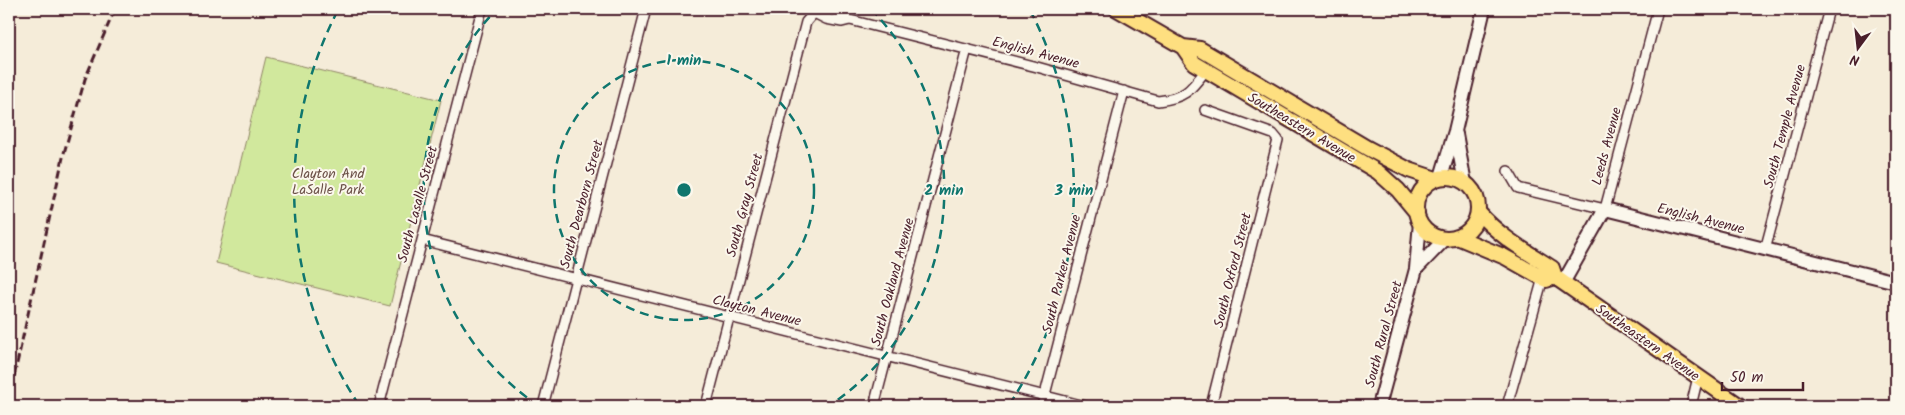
<svg xmlns="http://www.w3.org/2000/svg" width="1905" height="415" viewBox="0 0 1905 415" font-family="Kalam,sans-serif">
  <style>
    .green { fill: #d1e89d; stroke: #8e8464 }
    .lines { fill: none; stroke-linecap: round; stroke-linejoin: round }
    .minor-casing { stroke: #4a1f2b; stroke-width: 12 }
    .secondary-casing { stroke: #4a1f2b; stroke-width: 16 }
    .primary-casing { stroke: #4a1f2b; stroke-width: 18 }
    .minor { stroke: #fbf7ec; stroke-width: 9 }
    .secondary { stroke: #fbf7ec; stroke-width: 12 }
    .primary { stroke: #fedf80; stroke-width: 14 }
    .rail { stroke: #4a1f2b; stroke-width: 3; stroke-dasharray: 8 4; stroke-linecap: butt }
    .ring { fill: none; stroke: #0f766e; stroke-width: 2.5; stroke-dasharray: 9 6 }
    .labels { text-anchor: middle; stroke-width: 4; stroke-linejoin: round; paint-order: stroke }
    .street-label { font-size: 14px; fill: #4a1f2b; stroke: #fbf7ec }
    .park-label { font-size: 14px; fill: #6c5148; stroke: #fbf7ec }
    .centre { fill: #0f766e; stroke: #fbf7ec; stroke-width: 2.5 }
    .ring-label { font-size: 15px; text-anchor: middle; font-weight: bold; fill: #0f766e; stroke: #fbf7ec; stroke-width: 4; stroke-linejoin: round; paint-order: stroke }
  </style>
  <rect width="100%" height="100%" fill="#f5ecd9"/>
  <filter id="ink" filterUnits="userSpaceOnUse"><feTurbulence type="fractalNoise" baseFrequency=".02" numOctaves="2"/><feDisplacementMap in="SourceGraphic" scale="10" xChannelSelector="R" yChannelSelector="G"/><feConvolveMatrix kernelMatrix="1 2 1 2 8 2 1 2 1" color-interpolation-filters="sRGB"/></filter>
  <g filter="url(#ink)">
    <path class="green" d="M266 57 441 100 390 306 216 263Z"/>
    <g class="lines">
      <defs>
        <path id="minor" d="M806 9 826 19 842 22 850 20 1037 67 1158 101C1185 98 1190 91 1206 70
          M832 9 847 20
          M1205 110 1273 134 1278 140 1211 406
          M1508 171 1518 188 1605 209 1658 9
          M422 240 1085 406
          M1765 250 1829 9
          M379 406 482 9
          M543 406 646 9
          M706 406 806 22 813 14
          M874 406 967 49
          M1042 406 1124 91
          M1507 406 1543 278
          M1691 406 1698 377"/>
        <path id="secondary" d="M1456 134 1465 183
          M1441 177 1455 131 1484 9
          M1416 269 1446 238
          M1563 283 1605 209 1896 282
          M1379 406 1416 269 1420 222"/>
        <path id="primary" d="M1117 9 1183 47 1200 49 1367 148 1409 170 1436 179
          M1183 47 1194 63 1378 172 1398 190 1417 213
          M1416 208a31 31 0 1 1 62 0a31 31 0 1 1-62 0Z
          M1478 212C1500 237 1524 250 1552 268L1555 277 1740 406
          M1457 237 1505 257 1546 280 1555 277"/>
      </defs>
      <use href="#minor" class="minor-casing"/>
      <use href="#secondary" class="secondary-casing"/>
      <use href="#primary" class="primary-casing"/>
      <use href="#minor" class="minor"/>
      <use href="#secondary" class="secondary"/>
      <use href="#primary" class="primary"/>
      <path class="rail" d="M9 399 64 153 85 79 115 9"/>
    </g>
  </g>
  <g class="ring">
    <circle cx="684" cy="190" r="130"/>
    <path d="M539 406A260 260 0 0 1 497 9M871 9A260 260 0 0 1 829 406"/>
    <path d="M359 405A390 390 0 0 1 338 10M1030 10A390 390 0 0 1 1009 405"/>
  </g>
  <g class="labels">
    <g class="street-label">
      <text transform="translate(1036 52) rotate(15)" y="5">English Avenue</text>
      <text transform="translate(1784 126) rotate(-75)" y="5">South Temple Avenue</text>
      <text transform="translate(1302 127) rotate(31)" y="5">Southeastern Avenue</text>
      <text transform="translate(1606 146) rotate(-75)" y="5">Leeds Avenue</text>
      <text transform="translate(417 204) rotate(-75)" y="5">South Lasalle Street</text>
      <text transform="translate(581 204) rotate(-75)" y="5">South Dearborn Street</text>
      <text transform="translate(744 205) rotate(-75)" y="5">South Gray Street</text>
      <text transform="translate(1701 218) rotate(14)" y="5">English Avenue</text>
      <text transform="translate(1232 270) rotate(-76)" y="5">South Oxford Street</text>
      <text transform="translate(1061 274) rotate(-76)" y="5">South Parker Avenue</text>
      <text transform="translate(892 282) rotate(-75)" y="5">South Oakland Avenue</text>
      <text transform="translate(757 310) rotate(14)" y="5">Clayton Avenue</text>
      <text transform="translate(1383 334) rotate(-75)" y="5">South Rural Street</text>
      <text transform="translate(1648 342) rotate(35)" y="5">Southeastern Avenue</text>
    </g>
    <g class="park-label">
      <text x="328" y="178">Clayton And<tspan x="328" dy="16">LaSalle Park</tspan></text>
    </g>
  </g>
  <circle cx="684" cy="190" r="8" class="centre"/>
  <g class="ring-label">
    <text x="684" y="65">1 min</text>
    <text x="944" y="195">2 min</text>
    <text x="1074" y="195">3 min</text>
  </g>
  <rect width="1905" height="415" fill="none" stroke="#fbf7ec" stroke-width="30"/>
  <rect x="15" y="15" width="1875" height="385" fill="none" stroke="#4a1f2b" stroke-width="2" filter="url(#ink)"/>
  <g transform="translate(1858 48) rotate(195)" stroke="#fbf7ec" stroke-width="4" paint-order="stroke">
  <path d="M0-4L9 19L0 12L-9 19Z" fill="#4a1f2b"/>
  <text y="-8" font-size="14" font-weight="bold" text-anchor="middle" fill="#4a1f2b">N</text>
  </g>
  <path d="M1722 382v8h81v-8" fill="none" stroke="#4a1f2b" stroke-width="2.5"/>
  <text x="1730" y="382" font-size="15" fill="#4a1f2b" stroke="#fbf7ec" stroke-width="4" paint-order="stroke">50 m</text>
</svg>
